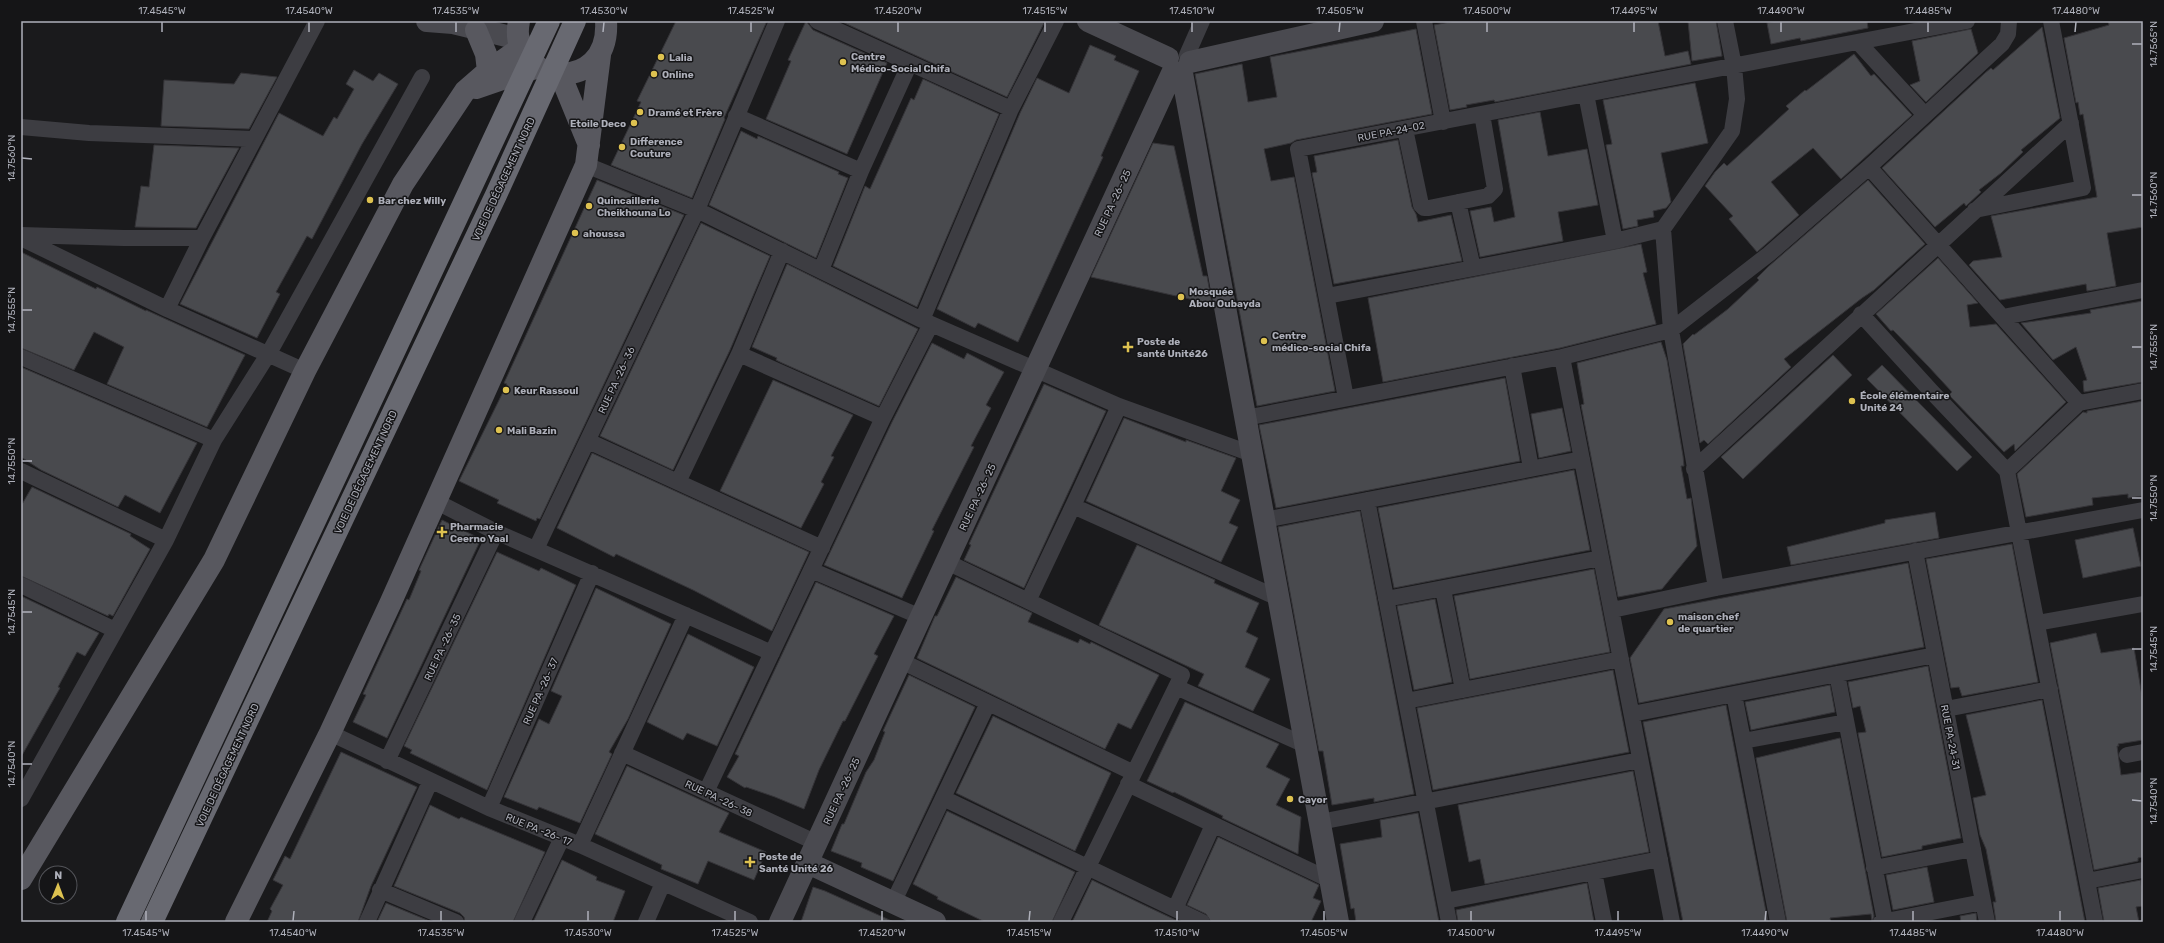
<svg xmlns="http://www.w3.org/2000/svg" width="2164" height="943" viewBox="0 0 2164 943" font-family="Rubik,sans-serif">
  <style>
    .building { fill: #494a4e; stroke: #353438 }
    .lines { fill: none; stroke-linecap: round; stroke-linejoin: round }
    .street { stroke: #3d3d42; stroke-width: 16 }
    .secondary { stroke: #4a4a50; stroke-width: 22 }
    .primary { stroke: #58585f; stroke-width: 22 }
    .highway-bridge { stroke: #686971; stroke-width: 22 }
    .ticks { fill: none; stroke: #aeb0ba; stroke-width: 1.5 }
    .poi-dot { fill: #dec250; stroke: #151517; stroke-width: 1.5 }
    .labels { text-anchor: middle; stroke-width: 3; stroke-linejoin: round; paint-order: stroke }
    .poi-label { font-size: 10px; font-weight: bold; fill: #aeb0ba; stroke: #151517; text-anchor: start }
    .street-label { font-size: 10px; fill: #aeb0ba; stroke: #151517 }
    .neatline { fill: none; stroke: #aeb0ba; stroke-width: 1.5 }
    .ticks-label { font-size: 10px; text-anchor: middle; fill: #aeb0ba }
  </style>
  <rect width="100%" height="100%" fill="#1a1a1c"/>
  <path class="building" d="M676 21H767L724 118 725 119 692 198 611 165 641 102 637 101Z
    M806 21 813 30 887 63 847 154 766 119 791 61 788 60Z
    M840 21H1045L1007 97Z
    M1455 21H1658L1665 56 1688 51 1691 64 1495 102 1494 100 1466 105 1467 107 1450 110 1434 25Z
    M1688 21H1716L1722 56 1692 61Z
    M1776 21H1867L1868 28 1801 41 1800 38 1771 44 1767 23Z
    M2108 21H2143V227L2107 233 2116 286 2087 291 2086 284 2000 300 1969 265 1973 261 2002 257 1991 216 2097 197 2083 114 2080 115 2078 102 2076 103 2064 38 2109 25Z
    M2042 27 2060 118 2021 150 2023 152 2001 173 1979 190 1981 192 1966 206 1964 203 1935 227 1882 168 1985 73 1991 68 1993 70Z
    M1416 29 1432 114 1296 140 1291 143 1264 149 1271 181 1294 177 1335 391 1257 406 1195 74 1242 64 1248 102 1277 97 1270 57Z
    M1971 29 1978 53 1926 102 1910 85 1920 81 1912 41Z
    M1090 45 1116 56 1114 60 1139 71 1101 156 1103 157 1018 342 978 323 975 328 937 309 1020 113 1037 78 1069 93Z
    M1854 54 1871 76 1874 74 1912 115 1841 179 1813 148 1771 182 1799 215 1757 252 1729 219 1733 216 1705 186 1715 172 1724 163 1727 166 1789 109 1786 106 1805 90 1806 91Z
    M354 70 373 81 379 73 398 84 362 144 312 239 307 236 276 292 280 294 257 338 180 304 279 113 323 136 334 117 337 119 354 89 346 84Z
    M241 73 277 77 249 129 161 126 164 80 234 84Z
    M923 79 999 114 917 307 833 266 865 186 870 189 911 98 914 100Z
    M1695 83 1708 143 1661 153 1671 202 1666 208 1653 211 1654 217 1637 220 1638 226 1623 229 1606 145 1612 144 1603 100Z
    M1540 112 1548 156 1587 149 1598 205 1558 212 1563 241 1480 257 1470 211 1491 207 1494 222 1515 217 1498 120Z
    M741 131 757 139 758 136 839 172 838 174 848 178 816 258 709 205Z
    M1398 140 1412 207 1416 214 1418 222 1451 215 1462 261 1334 284 1312 173 1317 172 1314 156Z
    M1153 143 1174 146 1203 276H1207L1212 304 1091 277Z
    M154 145 239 148 196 228 135 227 141 186 149 187Z
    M597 180 684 215 540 519 537 518 536 521 497 503 499 500 459 481 507 384 504 383Z
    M1868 180 1925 244 1874 290 1862 298 1784 359 1791 367 1708 444 1704 440 1700 443 1683 344 1693 334 1694 335 1728 309 1759 280 1757 278 1769 266Z
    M701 223 770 256 730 350 673 470 600 436Z
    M1641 244 1647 272 1643 273 1656 324 1560 348 1383 382 1368 298Z
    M21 252 96 289 97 287 146 311V310L245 355 207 427 107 384 124 347 94 332 74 370 21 348Z
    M1938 258 1978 303 1967 305 1970 327 1996 324 2066 402 2015 451 2014 444 2004 452 1949 395 1952 392 1928 366 1893 330 1891 331 1876 314Z
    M787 264 918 329 879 406 782 363 776 360 777 358 752 347Z
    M2143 301V382L2084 392 2083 381 2087 380 2076 347 2053 360 2021 323 2091 313 2090 310Z
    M1661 342 1667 360 1683 456 1684 466H1681L1687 499 1691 498 1697 546 1662 589 1618 597 1581 405 1584 404 1577 363Z
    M932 343 964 359 967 353 1004 372 986 405 991 408 971 446 974 447 932 530 934 531 902 598 824 565 892 422Z
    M1833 355 1852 375 1743 479 1721 457Z
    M1882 365 1972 457 1957 471 1867 379Z
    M21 367 197 443 160 513 125 495 118 507 41 470 21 457Z
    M1505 378 1520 461 1276 508 1259 425Z
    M773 380 853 415 831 456 834 457 821 482 824 484 801 528 720 491Z
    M1044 384 1106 411 1024 588 964 560 971 545 969 544Z
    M2143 401V496L2128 498V494L2092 498 2093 505 2026 517 2017 474 2083 412 2087 413V411Z
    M1562 408 1571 451 1539 458 1531 414Z
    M1124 418 1186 442V440L1236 458 1221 491 1240 500 1229 523 1238 527 1221 562 1086 501Z
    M592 453 809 552 772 631 693 590 616 554 614 557 557 528Z
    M1574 470 1590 550 1394 588 1378 508Z
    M32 487 131 534 130 536 150 549 113 616 109 614 108 616 21 576V506Z
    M1360 511 1414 794 1374 802V798L1332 805 1323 751H1319L1278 527Z
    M1935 512 1939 538 1791 565 1787 547 1885 523V520Z
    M442 520 481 539 387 738 353 722 366 695 363 694 407 599 409 600 421 571 419 570Z
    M2133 528 2141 566 2083 578 2075 540Z
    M2012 544 2038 682 1962 696 1959 687 1951 688 1926 559Z
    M1137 545 1215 580 1214 583 1259 603 1246 632 1258 638 1245 667 1270 679 1253 711 1198 686 1204 674 1099 625Z
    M497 552 539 571 541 568 576 585 487 790 410 753 412 750 404 746Z
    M1908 563 1924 647 1639 703 1630 658 1664 609Z
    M1594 569 1610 652 1470 679 1454 596Z
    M956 577 1032 613 1028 622 1078 643 1080 639 1090 644 1091 642 1159 675 1131 729 1118 723 1105 749 917 658 935 616H937Z
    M816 582 894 616 874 654 878 656 845 721H843L819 770 804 809 775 797 746 787 745 788 727 777 739 756 735 754Z
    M596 588 671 624 628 719 609 752 612 754 580 823 539 807 537 810 504 797 539 719 549 724 562 696 551 691Z
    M21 596 99 633 85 656 77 652 58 687 60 688 21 757Z
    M1435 599 1452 682 1414 690 1397 606Z
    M2096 633 2101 653 2134 648 2143 702V740L2118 744 2119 746H2117L2121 775 2143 772V857L2138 858V861L2094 870 2050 643Z
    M688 634 754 667 717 746 687 733 683 740 647 722Z
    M1928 666 1961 838 1922 846V849L1882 857 1858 733 1866 732 1860 706 1853 708 1848 682Z
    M1613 670 1629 752 1433 790 1417 708Z
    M909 675 975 707 893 881 861 867 862 863 831 851 842 824H844L866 772 874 760 885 732 883 731Z
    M1830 685 1835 712 1751 730 1745 702Z
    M2042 700 2085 922H1996L1993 902H1996L1986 849 1980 835 1973 798 1986 795 1966 715Z
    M1185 702 1279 744 1266 767 1290 779 1276 805 1301 817 1298 854 1222 818 1223 816 1174 792 1173 793 1147 781Z
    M1726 705 1768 922H1683L1643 722Z
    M993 716 1111 773 1075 851 956 793Z
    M1840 738 1874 916 1872 922 1871 914 1830 918 1831 922H1787L1756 758Z
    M341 752 417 787 371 886 358 922H267L272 911 270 909 283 885 273 880 285 856 290 859Z
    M627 766 729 813 719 832 766 852 754 880 708 861 698 884 661 869 662 865 595 834Z
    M1633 771 1649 852 1485 884 1480 859 1469 862 1458 805Z
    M430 805 459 819 461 817 545 852 513 922H465L464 917 460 913 394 886Z
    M947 811 1075 872 1052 922H985L937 899 938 897 913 884Z
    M1418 813 1439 922H1356L1354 908 1351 909 1340 844 1382 837 1380 820Z
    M1218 837 1319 885 1313 898 1321 901 1311 922H1211L1206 914 1187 905Z
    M562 860 597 877 596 880 625 891 613 922H533Z
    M1927 867 1934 902 1893 910 1886 875Z
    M1092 880 1144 905 1180 922H1072Z
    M2141 880 2143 906 2136 907 2139 922H2104L2098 888Z
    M1587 883 1594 922H1458L1456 910Z
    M813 887 825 891 894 922H801Z
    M386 903 432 922H377Z
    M1976 913 1977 922H1961L1960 916Z"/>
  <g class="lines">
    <path class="street" d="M817 21 1011 109
      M1424 21 1443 122
      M1858 42 1925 115
      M1187 55 1202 21
      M1586 94 1615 241
      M736 116 861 171
      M21 127 89 133 254 139
      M1405 129 1421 205 1424 208H1429L1488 196 1495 189 1482 114
      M586 165 697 210 922 320 1119 406 1252 454
      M1869 167 2079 403
      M1458 202 1473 268
      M1975 210 2083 188 2051 21
      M1663 229 1671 330 1716 588
      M21 235 124 238H202
      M21 238 167 309 305 371
      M821 270 861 171 910 63
      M1327 296 1615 241 1663 229 1732 131 1737 99 1734 66 1725 21
      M167 309 202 238 317 21
      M1861 314 1931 391 2007 471 2095 922
      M2003 317 2143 290
      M922 320 1011 109 1056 21
      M739 354 883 418
      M21 357 214 440
      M1562 357 1672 922
      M1512 366 1531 468
      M1346 398 1298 149 1967 21
      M1119 406 1073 506 1278 598
      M1245 418 1562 357 1671 330 1769 254 1869 167 2002 44 2008 34 2009 21
      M588 441 822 548
      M1694 469 2071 123
      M21 471 166 540
      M2007 471 2079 403 2143 391
      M678 482 739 354 782 251
      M1367 500 1449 922
      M437 502 496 532 772 653
      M1264 520 1582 459
      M536 549 697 210 777 21
      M1915 551 1987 922
      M947 562 1182 675 1061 922
      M811 570 921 617
      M21 585 115 630
      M1443 589 1463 690
      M1386 599 1601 558
      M1028 601 1073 506
      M1612 610 1716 588 2143 510
      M2037 623 2143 604
      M901 661 1134 773
      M1837 674 1885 921
      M1176 687 1305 745
      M1734 694 1778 922
      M1406 701 1621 659
      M1946 709 2050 689
      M1632 714 1935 655
      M330 733 489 808 580 845 750 922
      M1743 741 1846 722
      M622 753 817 843
      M2127 755 2143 752
      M387 761 496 532
      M1128 784 1330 880
      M706 792 883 418 931 324
      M943 798 1202 922
      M21 799 166 540 214 440 269 353 422 77
      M489 808 592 573
      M1320 822 1640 760
      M580 845 686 615
      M1874 868 1973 849
      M1594 872 1604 922
      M2087 881 2143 870
      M380 890 456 922
      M1445 901 1660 859
      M893 903 988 703
      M1175 909 1213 825
      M367 922 430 782
      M522 922 562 838
      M646 922 663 883
      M1881 922 1983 902"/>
    <path class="secondary" d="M427 21 453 23 519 39
      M1088 21 1168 58
      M1190 62 1373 21
      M1182 73 1338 922
      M808 863 935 922
      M780 922 1173 71"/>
    <path class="primary" d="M519 21C506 85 611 97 606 21
      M476 30 486 54 488 71
      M560 74 589 145
      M476 88 538 67
      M21 879 214 560 305 371 403 184 465 91 488 71 522 47
      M236 922 330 733 390 604 586 165 600 55"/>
    <path class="highway-bridge" d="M127 922 549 21
      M152 922 496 195 575 21"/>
  </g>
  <path class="ticks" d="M162 32V22M309 32V22M456 32V22M603 32 604 22M751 32V22M898 32V22M1045 32V22M1192 32V22M1339 32 1340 22M1487 32V22M1634 32V22M1781 32V22M1928 32V22M2075 32 2076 22M2132 44H2142M22 158 32 159M2132 195H2142M22 310H32M2132 347H2142M22 461H32M2132 498H2142M22 612H32M2132 649H2142M22 764H32M2132 800 2142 801M146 921V911M293 921 294 911M441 921V911M588 921V911M735 921V911M882 921V911M1029 921 1030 911M1177 921V911M1324 921V911M1471 921V911M1618 921V911M1765 921 1766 911M1913 921V911M2060 921V911"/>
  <g class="poi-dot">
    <circle cx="661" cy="57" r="4"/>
    <circle cx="843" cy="62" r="4"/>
    <circle cx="654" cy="74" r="4"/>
    <circle cx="640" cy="112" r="4"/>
    <circle cx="634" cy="123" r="4"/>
    <circle cx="622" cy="147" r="4"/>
    <circle cx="370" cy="200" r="4"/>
    <circle cx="589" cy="206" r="4"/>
    <circle cx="575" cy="233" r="4"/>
    <circle cx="1181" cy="297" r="4"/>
    <circle cx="1264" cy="341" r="4"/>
    <path d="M1126 341h4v4h4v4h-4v4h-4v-4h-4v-4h4z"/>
    <circle cx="506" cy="390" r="4"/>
    <circle cx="1852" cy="401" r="4"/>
    <circle cx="499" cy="430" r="4"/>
    <path d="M440 526h4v4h4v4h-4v4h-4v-4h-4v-4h4z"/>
    <circle cx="1670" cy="622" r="4"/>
    <circle cx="1290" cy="799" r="4"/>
    <path d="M748 856h4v4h4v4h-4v4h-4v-4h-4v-4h4z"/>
  </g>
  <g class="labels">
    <g class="poi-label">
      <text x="851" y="60">Centre<tspan x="851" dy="12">Médico-Social Chifa</tspan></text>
      <text x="669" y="61">Lalia</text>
      <text x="662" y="78">Online</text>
      <text x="648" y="116">Dramé et Frère</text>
      <text x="626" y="127" text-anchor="end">Etoile Deco</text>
      <text x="630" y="145">Difference<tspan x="630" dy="12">Couture</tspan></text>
      <text x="378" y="204">Bar chez Willy</text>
      <text x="597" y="204">Quincaillerie<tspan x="597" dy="12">Cheikhouna Lo</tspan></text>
      <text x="583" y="237">ahoussa</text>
      <text x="1189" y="295">Mosquée<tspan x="1189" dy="12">Abou Oubayda</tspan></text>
      <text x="1272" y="339">Centre<tspan x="1272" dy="12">médico-social Chifa</tspan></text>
      <text x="1137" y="345">Poste de<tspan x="1137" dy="12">santé Unité26</tspan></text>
      <text x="514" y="394">Keur Rassoul</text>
      <text x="1860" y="399">École élémentaire<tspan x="1860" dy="12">Unité 24</tspan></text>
      <text x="507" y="434">Mali Bazin</text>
      <text x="450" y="530">Pharmacie<tspan x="450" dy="12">Ceerno Yaal</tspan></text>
      <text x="1678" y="620">maison chef<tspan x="1678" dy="12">de quartier</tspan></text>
      <text x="1298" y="803">Cayor</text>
      <text x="759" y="860">Poste de<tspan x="759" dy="12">Santé Unité 26</tspan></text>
    </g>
    <g class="street-label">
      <text transform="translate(1391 131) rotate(-11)" y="4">RUE PA-24-02</text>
      <text transform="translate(503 179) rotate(-65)" y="4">VOIE DE DÉGAGEMENT NORD</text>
      <text transform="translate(1112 203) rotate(-65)" y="4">RUE PA -26- 25</text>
      <text transform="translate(616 380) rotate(-65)" y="4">RUE PA -26- 36</text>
      <text transform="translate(365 472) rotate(-65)" y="4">VOIE DE DÉGAGEMENT NORD</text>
      <text transform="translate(977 497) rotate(-65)" y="4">RUE PA -26- 25</text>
      <text transform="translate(442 647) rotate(-65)" y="4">RUE PA -26- 35</text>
      <text transform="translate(540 691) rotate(-66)" y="4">RUE PA -26- 37</text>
      <text transform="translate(1951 737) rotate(79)" y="4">RUE PA-24-31</text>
      <text transform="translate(227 765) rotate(-65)" y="4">VOIE DE DÉGAGEMENT NORD</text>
      <text transform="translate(841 791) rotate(-65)" y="4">RUE PA -26- 25</text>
      <text transform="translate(719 798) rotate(25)" y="4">RUE PA -26- 38</text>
      <text transform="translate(539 829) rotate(22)" y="4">RUE PA -26- 17</text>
    </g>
  </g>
  <rect width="2164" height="943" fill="none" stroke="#151517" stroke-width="44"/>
  <g transform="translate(58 885) rotate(1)"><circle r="19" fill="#151517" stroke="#525358"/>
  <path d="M0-3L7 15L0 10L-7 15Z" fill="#dec250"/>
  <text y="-6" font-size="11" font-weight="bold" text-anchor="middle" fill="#aeb0ba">N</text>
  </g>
  <rect x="22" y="22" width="2120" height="899" class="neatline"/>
  <g class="ticks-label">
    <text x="162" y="14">17.4545°W</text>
    <text x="309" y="14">17.4540°W</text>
    <text x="456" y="14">17.4535°W</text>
    <text x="604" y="14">17.4530°W</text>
    <text x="751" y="14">17.4525°W</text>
    <text x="898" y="14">17.4520°W</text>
    <text x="1045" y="14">17.4515°W</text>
    <text x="1192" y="14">17.4510°W</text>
    <text x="1340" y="14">17.4505°W</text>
    <text x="1487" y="14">17.4500°W</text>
    <text x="1634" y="14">17.4495°W</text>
    <text x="1781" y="14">17.4490°W</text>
    <text x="1928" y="14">17.4485°W</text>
    <text x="2076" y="14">17.4480°W</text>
    <text transform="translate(2153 44) rotate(-90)" y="4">14.7565°N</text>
    <text transform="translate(11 158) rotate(-90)" y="4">14.7560°N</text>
    <text transform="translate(2153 195) rotate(-90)" y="4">14.7560°N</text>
    <text transform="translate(11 310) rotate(-90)" y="4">14.7555°N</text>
    <text transform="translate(2153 347) rotate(-90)" y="4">14.7555°N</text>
    <text transform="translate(11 461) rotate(-90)" y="4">14.7550°N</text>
    <text transform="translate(2153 498) rotate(-90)" y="4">14.7550°N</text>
    <text transform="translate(11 612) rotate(-90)" y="4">14.7545°N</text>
    <text transform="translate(2153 649) rotate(-90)" y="4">14.7545°N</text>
    <text transform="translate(11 764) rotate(-90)" y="4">14.7540°N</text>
    <text transform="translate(2153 801) rotate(-90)" y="4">14.7540°N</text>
    <text x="146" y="936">17.4545°W</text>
    <text x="293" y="936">17.4540°W</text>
    <text x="441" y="936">17.4535°W</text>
    <text x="588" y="936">17.4530°W</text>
    <text x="735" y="936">17.4525°W</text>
    <text x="882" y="936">17.4520°W</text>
    <text x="1029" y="936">17.4515°W</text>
    <text x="1177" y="936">17.4510°W</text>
    <text x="1324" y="936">17.4505°W</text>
    <text x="1471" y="936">17.4500°W</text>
    <text x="1618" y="936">17.4495°W</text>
    <text x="1765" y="936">17.4490°W</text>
    <text x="1913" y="936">17.4485°W</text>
    <text x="2060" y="936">17.4480°W</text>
  </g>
</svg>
